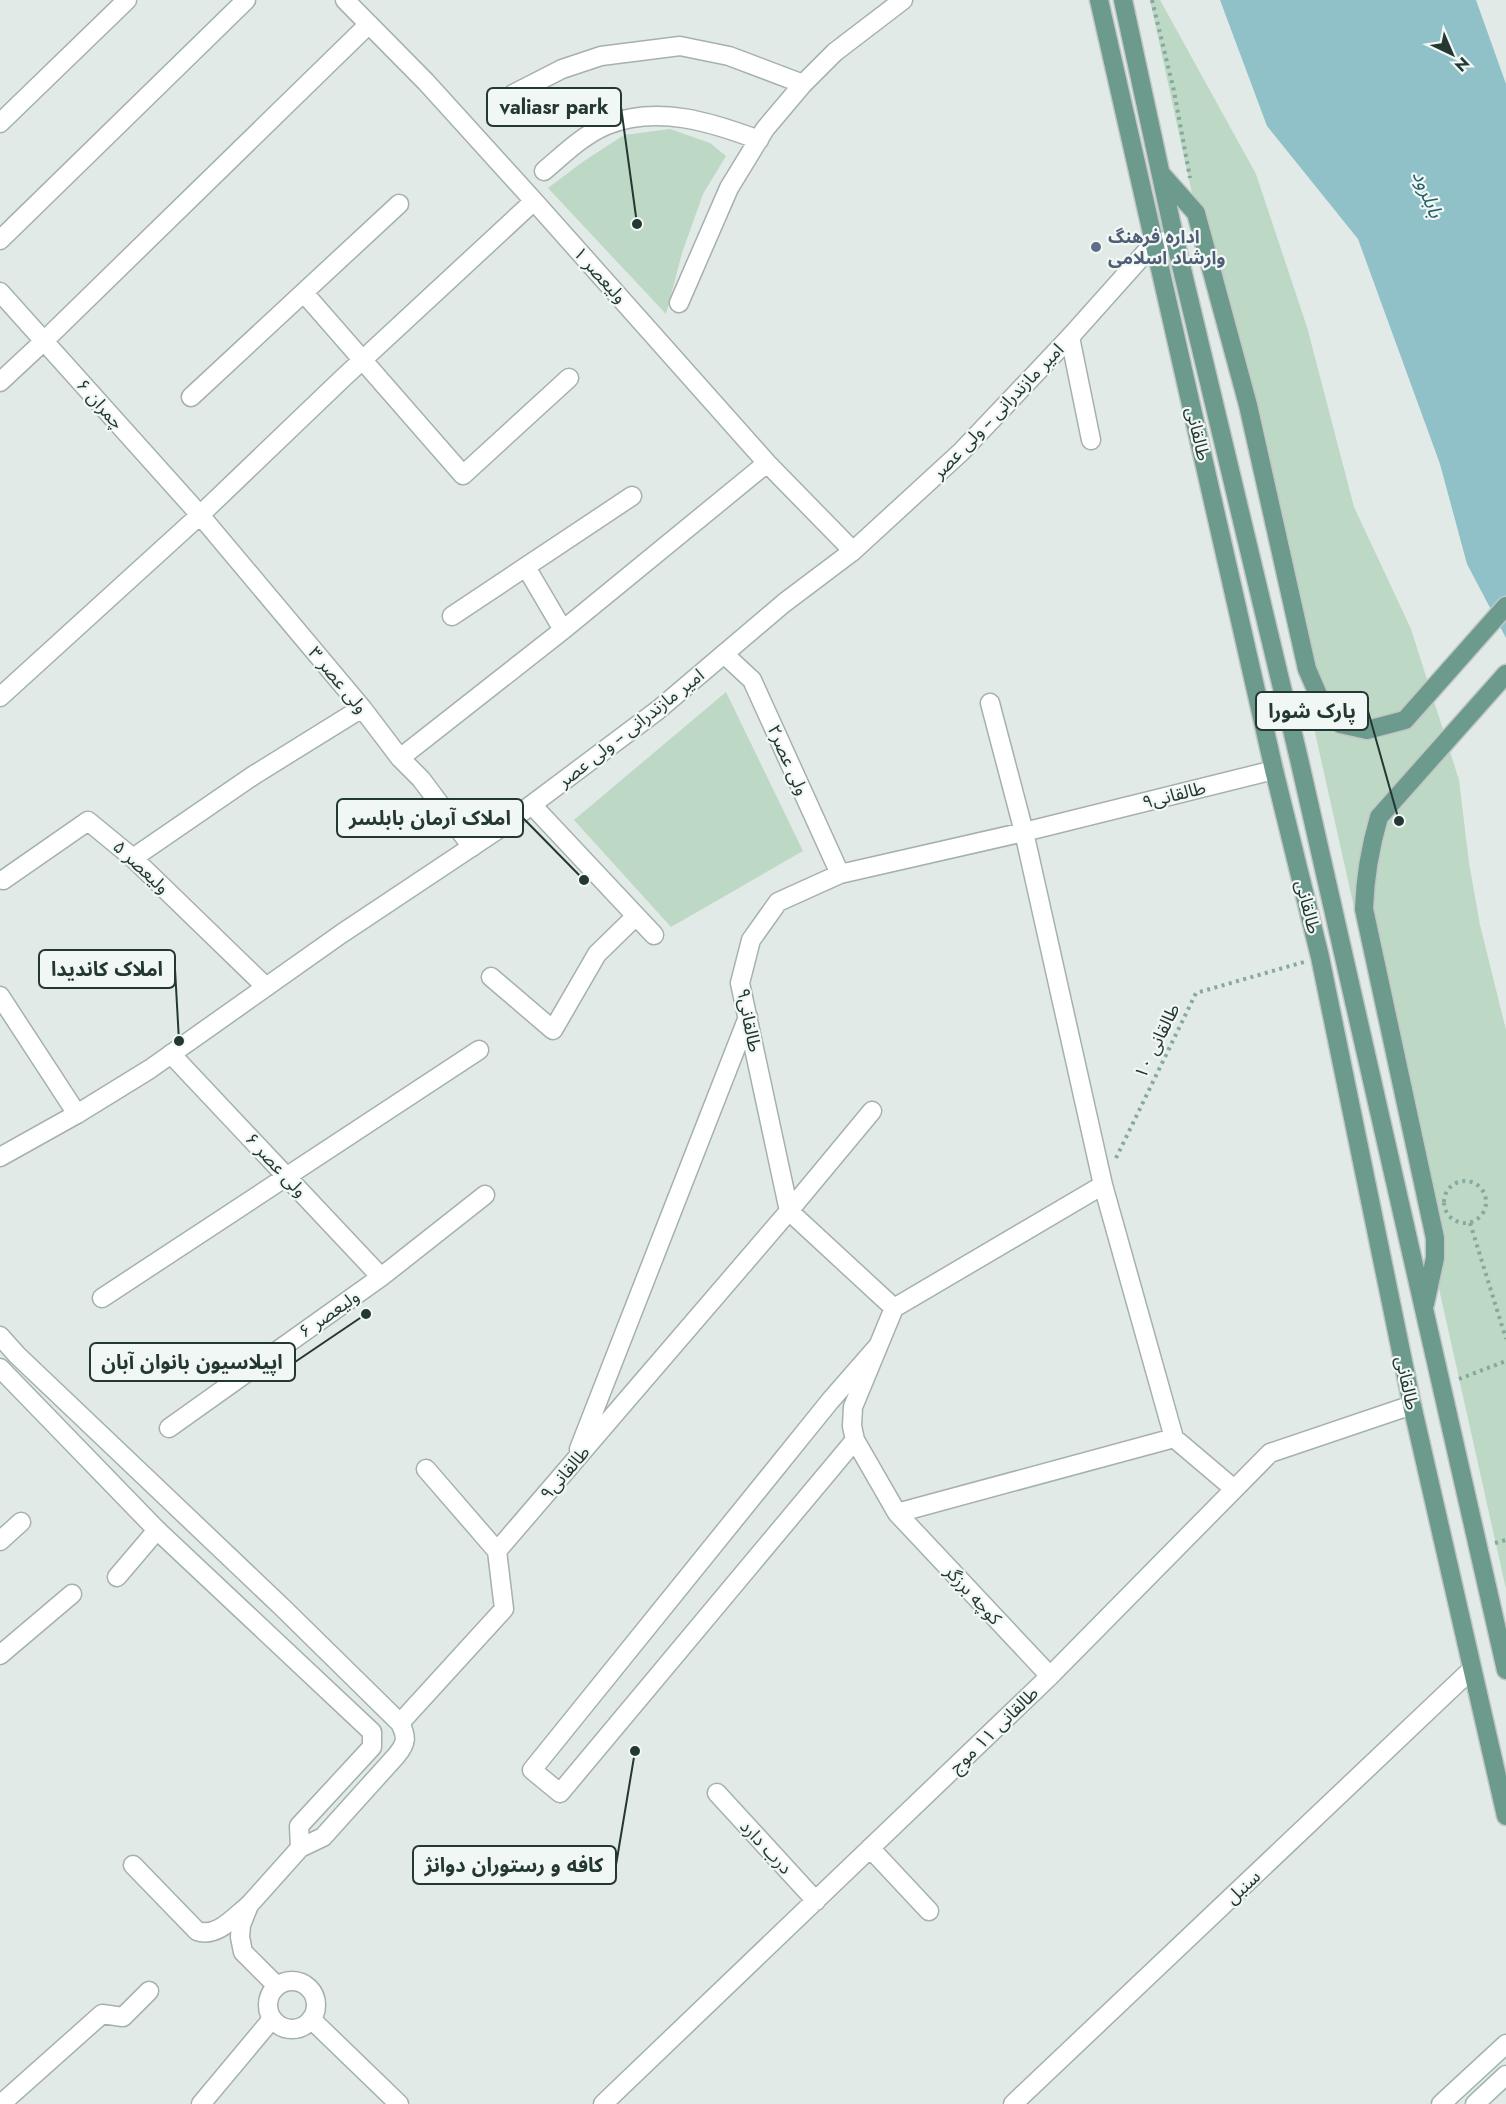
<svg xmlns="http://www.w3.org/2000/svg" width="1506" height="2104" viewBox="0 0 1506 2104" font-family="Jost,'Noto Sans Arabic',sans-serif">
  <style>
    .green { fill: #bdd8c4 }
    .water { fill: #90c0c8 }
    .lines { fill: none; stroke-linecap: round; stroke-linejoin: round }
    .minor-casing { stroke: #a5b1ad; stroke-width: 21 }
    .tertiary-casing { stroke: #a5b1ad; stroke-width: 21 }
    .secondary-casing { stroke: #a2b4ad; stroke-width: 21 }
    .primary-casing { stroke: #c2c7c6; stroke-width: 21 }
    .path { stroke: #86a99e; stroke-width: 4; stroke-dasharray: 3 4.5; stroke-linecap: butt }
    .minor { stroke: #fff; stroke-width: 18 }
    .tertiary { stroke: #fff; stroke-width: 18 }
    .secondary { stroke: #fff; stroke-width: 18 }
    .primary { stroke: #6c9a8d; stroke-width: 18 }
    .service-dot { fill: #5c6f8a; stroke: #f1f7f4; stroke-width: 2 }
    .labels { text-anchor: middle; stroke-width: 4.5; stroke-linejoin: round; paint-order: stroke }
    .service-label { font-size: 18px; font-weight: bold; fill: #4e5e75; stroke: #f1f7f4; text-anchor: start }
    .street-label { font-size: 18px; fill: #243833; stroke: #f1f7f4 }
    .water-label { font-size: 20px; font-style: italic; fill: #26626d; stroke: #f1f7f4 }
    .leader { fill: none; stroke: #243833; stroke-width: 2 }
    .callout-dot { fill: #243833; stroke: #f1f7f4; stroke-width: 2 }
    .callout { fill: #f1f7f4; stroke: #243833; stroke-width: 2 }
    .callout-label { font-size: 20px; text-anchor: middle; font-weight: bold; fill: #243833 }
  </style>
  <rect width="100%" height="100%" fill="#e1eae6"/>
  <path class="green" d="M1150 0H1160L1256 174 1307 327 1354 507 1411 629 1459 780 1469 863 1480 925 1506 1030V1589L1314 728 1226 350Z
    M670 129 710 143 726 156 703 194 682 253 666 314 548 188 584 161 624 135Z
    M726 692 803 851 671 927 574 820Z"/>
  <path class="water" d="M1220 0H1476L1506 84V638L1467 564 1440 464 1358 239 1267 126Z"/>
  <g class="lines">
    <defs>
      <path id="minor" d="M345 0 426 82 534 201 767 463 853 551
        M513 94 562 69 601 56 680 46 729 56 803 84
        M0 123 127 0
        M544 171C564 154 583 135 607 125 658 105 711 122 759 140
        M0 240 246 0
        M0 292 200 515 362 708 400 758 421 779 472 847
        M304 293 463 475 569 378
        M679 303 729 188 765 129 803 84 835 52 903 0
        M1070 337 1091 440
        M0 382 44 341 369 24
        M191 397 399 204
        M526 567 563 630
        M452 616 632 496
        M724 654 752 680 840 874
        M0 697 200 515 343 378 534 201
        M990 703 1024 832 1103 1185 1174 1438 1233 1488
        M400 758 563 630 767 463
        M532 805 654 935
        M133 858 254 775 362 708
        M3 880 88 821 133 858 266 987
        M491 977 553 1030 597 954 636 916
        M0 996 77 1114
        M171 1054 381 1277
        M789 1211 740 983 751 940 778 902 840 874 1024 832 1274 770
        M789 1211 894 1308
        M102 1298 479 1050
        M169 1428 381 1277 485 1195
        M855 1440 560 1793 532 1770 830 1401 878 1346
        M579 1449 748 1017
        M897 1513 1174 1438
        M0 1541 21 1522
        M497 1551 789 1211 872 1111
        M117 1577 157 1530
        M0 1655 72 1594
        M1050 1676 897 1513 855 1440 852 1426 853 1407 894 1308 1103 1185
        M400 1723 504 1609 497 1551 426 1469
        M717 1793 816 1901
        M870 1848 929 1911
        M133 1865 197 1931C217 1938 234 1917 249 1905
        M1 2104 102 2014 123 2017 149 1991
        M201 2104 272 2019
        M603 2104 1050 1676 1270 1453 1412 1405
        M1013 2104 1472 1669"/>
      <path id="tertiary" d="M0 1157 77 1114 150 1069 341 934 506 824 658 710 784 603 853 551 961 452 1070 337 1154 243 1175 240
        M0 1336 17 1355 283 1608 400 1723C407 1737 407 1743 396 1756L323 1837 300 1848 249 1905 241 1925 240 1937 243 1952 277 1986
        M0 1368 157 1530 372 1732V1747L299 1826 300 1848
        M268 2005a24 24 0 1 1 48 0a24 24 0 1 1-48 0Z
        M311 2019 399 2104"/>
      <path id="secondary" d="M1441 2104 1506 2044
        M1475 2104 1506 2075"/>
      <path id="primary" d="M1099 0 1274 770 1320 957 1412 1405 1506 1816
        M1123 0 1175 240 1299 759 1506 1670
        M1162 175 1196 213 1248 405 1307 669 1326 713 1340 724 1367 730 1405 720 1506 606
        M1425 1304 1435 1258V1238L1364 909C1365 877 1370 848 1379 817L1506 674"/>
    </defs>
    <use href="#minor" class="minor-casing"/>
    <use href="#tertiary" class="tertiary-casing"/>
    <use href="#secondary" class="secondary-casing"/>
    <use href="#primary" class="primary-casing"/>
    <path class="path" d="M1152 0 1174 91 1190 178
      M1116 1158 1196 993 1304 962
      M1444 1202a21 21 0 1 1 42 0a21 21 0 1 1-42 0Z
      M1470 1223 1506 1339
      M1459 1379 1506 1361
      M1495 1543 1506 1540"/>
    <use href="#minor" class="minor"/>
    <use href="#tertiary" class="tertiary"/>
    <use href="#secondary" class="secondary"/>
    <use href="#primary" class="primary"/>
  </g>
  <circle class="service-dot" cx="1096" cy="247" r="6"/>
  <g class="labels">
    <g class="service-label">
      <text x="1108" y="243">اداره فرهنگ<tspan x="1108" dy="21">وارشاد اسلامی</tspan></text>
    </g>
    <g class="street-label">
      <text transform="translate(600 275) rotate(48)" y="6">ولیعصر ۱</text>
      <text transform="translate(100 404) rotate(48)" y="6">چمران ۶</text>
      <text transform="translate(998 411) rotate(-46)" y="6">امیر مازندرانی -- ولی عصر</text>
      <text transform="translate(1198 434) rotate(77)" y="6">طالقانی</text>
      <text transform="translate(338 680) rotate(50)" y="6">ولی عصر ۳</text>
      <text transform="translate(631 728) rotate(-38)" y="6">امیر مازندرانی -- ولی عصر</text>
      <text transform="translate(788 760) rotate(66)" y="6">ولی عصر۲</text>
      <text transform="translate(1174 795) rotate(-14)" y="6">طالقانی۹</text>
      <text transform="translate(141 867) rotate(43)" y="6">ولیعصر ۵</text>
      <text transform="translate(1308 907) rotate(76)" y="6">طالقانی</text>
      <text transform="translate(749 1020) rotate(79)" y="6">طالقانی۹</text>
      <text transform="translate(1157 1041) rotate(-64)" y="6">طالقانی ۱۰</text>
      <text transform="translate(276 1165) rotate(47)" y="6">ولی عصر ۶</text>
      <text transform="translate(329 1314) rotate(-35)" y="6">ولیعصر ۶</text>
      <text transform="translate(1407 1383) rotate(78)" y="6">طالقانی</text>
      <text transform="translate(565 1473) rotate(-49)" y="6">طالقانی۹</text>
      <text transform="translate(973 1595) rotate(47)" y="6">کوچه برزگر</text>
      <text transform="translate(994 1730) rotate(-44)" y="6">طالقانی ۱۱ موج</text>
      <text transform="translate(766 1847) rotate(47)" y="6">درب دارد</text>
      <text transform="translate(1243 1887) rotate(-43)" y="6">سنبل</text>
    </g>
    <g class="water-label">
      <text transform="translate(1428 194) rotate(68)" y="7">بابلرود</text>
    </g>
  </g>
  <path class="leader" d="M637 224L621 107M1399 821L1368 711M584 880L523 818M179 1041L175 969M366 1314L295 1362M635 1751L616 1865"/>
  <g class="callout-dot">
    <circle cx="637" cy="224" r="6"/>
    <circle cx="1399" cy="821" r="6"/>
    <circle cx="584" cy="880" r="6"/>
    <circle cx="179" cy="1041" r="6"/>
    <circle cx="366" cy="1314" r="6"/>
    <circle cx="635" cy="1751" r="6"/>
  </g>
  <g class="callout">
    <rect x="487" y="88" width="134" height="38" rx="6"/>
    <rect x="1256" y="692" width="112" height="38" rx="6"/>
    <rect x="337" y="799" width="186" height="38" rx="6"/>
    <rect x="39" y="950" width="136" height="38" rx="6"/>
    <rect x="90" y="1343" width="205" height="38" rx="6"/>
    <rect x="413" y="1846" width="203" height="38" rx="6"/>
  </g>
  <g class="callout-label">
    <text x="554" y="114">valiasr park</text>
    <text x="1312" y="718">پارک شورا</text>
    <text x="430" y="825">املاک آرمان بابلسر</text>
    <text x="107" y="976">املاک کاندیدا</text>
    <text x="192" y="1369">اپیلاسیون بانوان آبان</text>
    <text x="514" y="1872">کافه و رستوران دوانژ</text>
  </g>
  <g transform="translate(1452 54) rotate(136)" stroke="#f1f7f4" stroke-width="4.5" paint-order="stroke">
  <path d="M0-4.5L10 22L0 15L-10 22Z" fill="#243833"/>
  <text y="-9" font-size="16" font-weight="bold" text-anchor="middle" fill="#243833">N</text>
  </g>
</svg>
